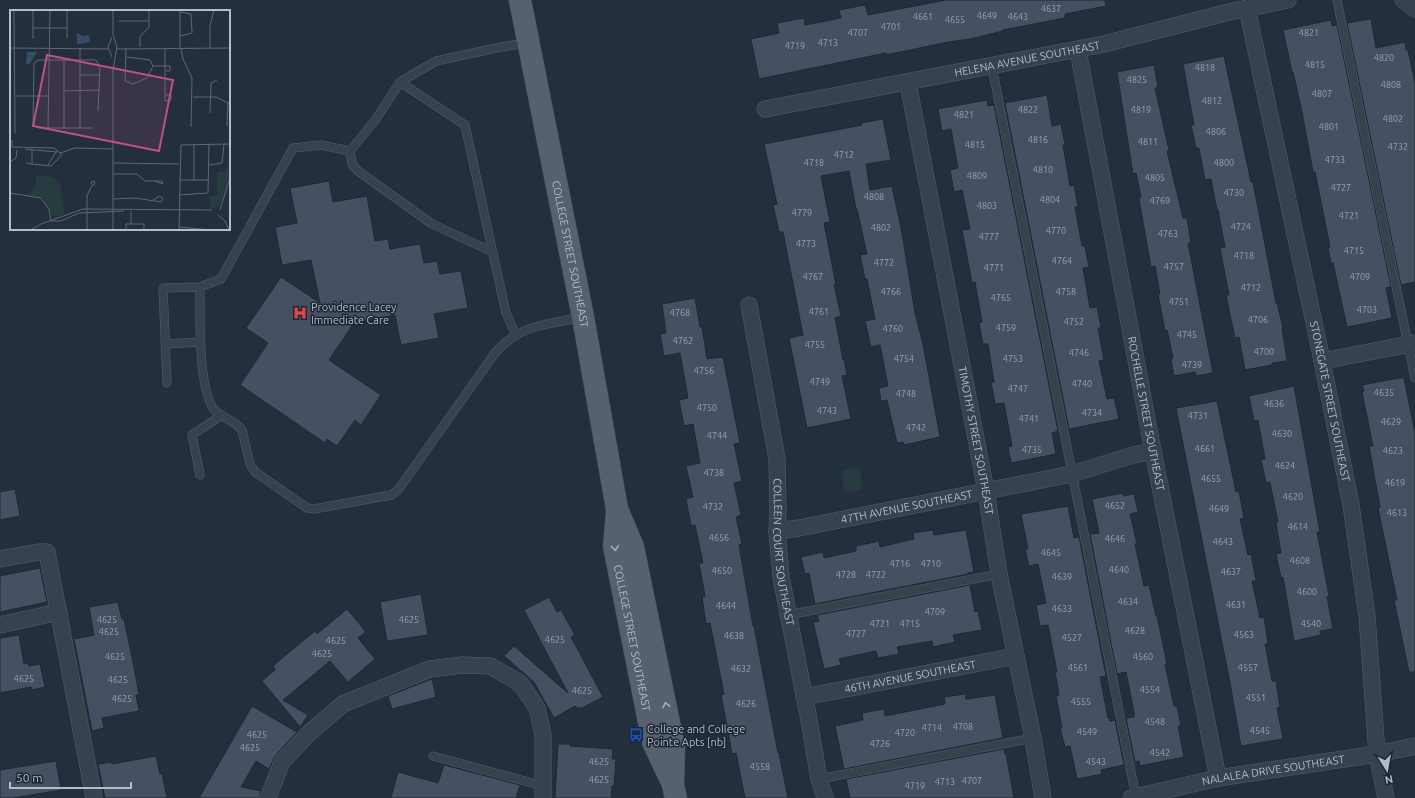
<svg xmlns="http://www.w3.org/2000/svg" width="1415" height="798" viewBox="0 0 1415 798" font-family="Ubuntu,sans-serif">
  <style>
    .green { fill: #263c3f }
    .building { fill: #455162; stroke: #1f2835 }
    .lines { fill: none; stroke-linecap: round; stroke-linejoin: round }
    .service-casing { stroke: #565f6c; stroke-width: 9 }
    .minor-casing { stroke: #565f6c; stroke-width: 17 }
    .primary-casing { stroke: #414a57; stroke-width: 23 }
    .service { stroke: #38414e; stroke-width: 8 }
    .minor { stroke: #38414e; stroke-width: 16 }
    .primary { stroke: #56606e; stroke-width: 22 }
    .oneway { stroke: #a1aab7 }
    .labels { text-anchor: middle; stroke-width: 3; stroke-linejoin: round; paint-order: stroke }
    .number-label { font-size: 9px; fill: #98a1af }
    .street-label { font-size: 11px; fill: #b4bcc9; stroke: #1d2633 }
    .poi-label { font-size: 11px; fill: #b4bcc9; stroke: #1d2633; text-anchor: start }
    .inset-road { fill: none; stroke: #5e6776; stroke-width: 1 }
    .view { fill: #bd5182; fill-opacity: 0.15; stroke: #bd5182; stroke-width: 2 }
    .inset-edge { fill: none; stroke: #b4bcc9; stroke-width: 2 }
  </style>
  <rect width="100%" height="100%" fill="#242f3e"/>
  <path class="green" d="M859 467 863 489 845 493 841 471Z"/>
  <path class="building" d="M946 0H1105L1106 6 1065 14V18L1003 30V31L970 39 948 42 886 55V53L759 79 751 39 779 33 777 23 804 18 805 25 841 18 839 10 865 5 868 15Z
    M1371 19 1376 48 1405 42 1406 50H1408L1415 82V282L1401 285 1347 23Z
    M1331 20 1332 26 1337 25 1391 287 1386 288 1392 318 1347 327 1333 263H1331L1328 248 1330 247 1315 172H1313L1302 112 1293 72H1292L1283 30Z
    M1224 56 1251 182H1253L1276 303H1277L1283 328H1282L1287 361 1272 363V365L1245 370 1239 337 1235 338 1226 295H1229L1220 248 1225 247 1218 210H1217L1211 179 1205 180 1199 148H1196L1191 125H1194L1183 64Z
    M1154 65 1158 88H1155L1169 150 1167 151 1183 218H1187L1191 243H1188L1213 373 1196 376 1195 372 1174 376 1171 359 1173 358 1167 330 1165 331 1158 294H1160L1155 266 1151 267 1140 205 1139 197H1141L1136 173 1133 174 1117 72Z
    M1047 95 1052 126 1061 124 1065 145H1063L1070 186 1074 185 1078 207H1075L1082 246H1085L1089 267 1083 268 1090 308 1097 307 1101 328H1098L1104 360 1099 361 1107 399 1114 398 1119 419 1069 429 1005 103Z
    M987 100 988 106 994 105 1058 431 1052 433 1056 454 1011 463 1008 447 1012 446 1004 403 995 404 991 382H994L988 344H983L979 323 982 322 975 282 972 283 962 230 970 229 962 190 954 192 950 170 958 168 951 129 942 131 938 109Z
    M883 119 891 160 866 164 870 190 892 186 902 233 915 313 923 344 940 437 904 445 903 442 897 443 887 400 881 401 879 388 888 386 880 345 871 347 865 321 875 319 867 279H865L860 255 867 254 857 209H856L849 171 821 176 830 222 824 223 836 285H834L841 316 835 318 843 360 844 359 847 375 842 376 851 419 807 428 789 338 803 335 783 232H779L773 205 777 204 764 144 862 125 861 123Z
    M329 181 333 202 367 196 375 241 388 239 390 249 420 244 424 263 437 261 440 274 461 271 468 308 434 314 439 338 401 345 395 315 354 323 329 360 381 395 361 425 355 420 337 446 327 439 325 443 240 385 268 343 246 328 281 277 320 303 311 260 282 265 275 227 297 223 290 188Z
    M695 298 700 327H702L707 359 723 357 735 418 740 443 734 444 742 481 734 483 741 515 736 517 742 544 739 545 753 626H754L778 753H779L788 798H745L736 753 732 754 726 721 721 695 724 694 710 623 706 624 702 597 705 596 699 563H703L695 525 691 526 686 499 693 497 686 466 700 463 693 424 684 426 679 400 688 398 680 353 664 356 660 334 666 333 662 304Z
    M1399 378H1404L1415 433V672H1409L1394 600H1397L1378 508 1380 507 1369 446H1373L1362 392 1364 391 1362 385Z
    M1294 386 1320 532H1317L1324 569 1329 596 1327 597 1333 629 1320 631 1321 635 1294 641 1283 577 1281 578 1276 554 1281 553 1276 523 1278 522 1270 482 1266 483 1261 459H1265L1258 420 1254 421 1249 396Z
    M1217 401 1236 492 1239 491 1244 518 1240 519 1248 555 1251 554 1256 581H1252L1260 618 1264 617 1268 644H1265L1272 681H1276L1280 707 1277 708 1283 739 1241 746 1230 683 1176 408Z
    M15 489 20 516 0 520V492Z
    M1123 493V496L1134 494 1138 512 1130 514 1137 544H1135L1144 586 1149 585 1156 616H1157L1167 664H1165L1174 706H1177L1181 726H1178L1184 757 1140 766 1139 761 1135 762 1126 718 1134 717V712L1126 672 1117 674 1090 534 1099 533 1092 499Z
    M1068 506 1074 538 1079 537 1106 676 1100 677 1108 718H1109L1110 721 1115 720 1124 765 1101 770 1102 774 1077 779 1070 746 1065 747 1060 728H1062L1056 696 1059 695 1055 672H1057L1048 625 1040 626 1036 605 1046 603 1038 564 1029 566 1025 549H1028L1021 514Z
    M933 530 934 535 966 530 974 572 968 573V574L815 604 809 573 805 574 801 557 823 552 824 558 856 551V546L879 541 880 547 914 539 913 533Z
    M40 568 47 602 0 612V576Z
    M970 585 975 612 978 611 982 630 953 635 955 642 933 647 932 641 897 647 899 654 878 658 876 651 839 659 841 665 824 669 813 622 819 621 817 615Z
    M421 594 428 635 387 641 380 602Z
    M549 597 557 612 561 610 575 635 571 637 603 697 582 708H577L575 706 554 718 534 682 504 656 514 646 568 693 524 610Z
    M118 602 122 619H124L135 672 139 695H136L139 711 102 718 104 728 92 731 74 639 94 635 89 607Z
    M347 609 366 632 358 638 375 659 348 682 330 661 283 700 308 715 300 727 262 681 275 670 273 666 287 654 315 631 317 634Z
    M19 635 24 664 28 663 29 666 40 664 45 687 32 690 31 687 0 693V638Z
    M432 679 436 697 392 709 388 696Z
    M965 694 966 699 995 695 1003 738 844 769 835 726 863 720 862 713 884 709 885 716 945 704 944 697Z
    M252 706 297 732 275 756 269 769 256 761 241 787 261 791 259 798H199Z
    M558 744H570V746L613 749 612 759H616L614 786H612L611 798H555Z
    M1004 749 1005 754H1006L1014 798H850L846 779Z
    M156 756 160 774 162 773 167 798H105L98 764 112 762V764Z
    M56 761 61 790 13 798H0V770Z
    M444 765 520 785 516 798H391L398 772 438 783Z"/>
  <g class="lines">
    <defs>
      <path id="service" d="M1337 0 1415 378
        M992 67 1136 797
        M400 82 436 61 501 47 527 43
        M493 252 432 224 358 171 352 164 350 151 376 119 400 82 465 125 506 313 516 335
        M200 287 221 279 293 148 321 145 350 151
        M166 344 201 342
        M167 383 163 288 200 287C200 316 198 385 213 408 219 417 235 420 242 430L250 464 255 472 307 508 314 509 391 495 398 490 495 353C501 346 508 340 516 335 535 324 561 322 582 317
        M200 475 192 435 222 415
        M788 615 999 574
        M433 756 543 786
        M819 779 1033 738"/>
      <g id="minor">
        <path d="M1403 0 1415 9"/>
        <path id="s1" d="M1247 8 1319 346 1351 505 1367 616 1377 754 1386 798"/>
        <path id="s2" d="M1078 50 1153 451 1218 778"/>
        <path id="s3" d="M908 83 986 491 999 574 1033 738 1043 798"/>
        <path id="s4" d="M765 109 1104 44 1229 12 1288 0"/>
        <path id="s5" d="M749 305 777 459 778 509 777 531 781 577 809 720 819 779 825 798"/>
        <path d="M1322 361 1415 343"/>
        <path id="s6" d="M777 531 799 528 1072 474 1133 455 1153 451"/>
        <path d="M0 559 39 552H47L94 798"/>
        <path d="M0 625 59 612"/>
        <path id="s7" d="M804 697 1016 656"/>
        <path d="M268 798 282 762 308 734 343 704 430 669 462 665 490 666 520 683 537 708 543 735V798"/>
        <path id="s8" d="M1131 798 1218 778 1377 754 1415 746"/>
      </g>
      <g id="primary">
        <path id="s9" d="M520 0 583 317 617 509 633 547 674 747 673 785 676 798"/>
        <path id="s10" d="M617 513 614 546 653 742 671 780"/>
      </g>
    </defs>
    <use href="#service" class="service-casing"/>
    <use href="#minor" class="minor-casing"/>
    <use href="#primary" class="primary-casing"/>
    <use href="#service" class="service"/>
    <use href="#minor" class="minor"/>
    <use href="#primary" class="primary"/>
  </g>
  <defs><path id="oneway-chevron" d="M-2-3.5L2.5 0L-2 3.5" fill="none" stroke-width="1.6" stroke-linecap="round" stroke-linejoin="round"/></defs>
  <g class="oneway">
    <use href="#oneway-chevron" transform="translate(615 548) rotate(84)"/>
    <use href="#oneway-chevron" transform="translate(666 705) rotate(-102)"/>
  </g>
  <defs>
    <symbol id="hospital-bare" viewBox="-9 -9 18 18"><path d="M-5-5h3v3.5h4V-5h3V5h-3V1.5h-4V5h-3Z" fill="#e0444e" stroke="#1d2633" stroke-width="2.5" paint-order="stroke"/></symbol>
    <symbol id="bus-bare" viewBox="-9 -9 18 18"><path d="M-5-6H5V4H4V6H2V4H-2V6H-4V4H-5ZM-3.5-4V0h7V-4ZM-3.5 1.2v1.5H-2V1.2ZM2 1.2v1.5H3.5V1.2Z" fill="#1a4fb4" stroke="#1d2633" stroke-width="2.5" paint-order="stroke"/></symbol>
  </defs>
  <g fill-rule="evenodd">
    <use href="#hospital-bare" x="290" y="303" width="20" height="20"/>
    <use href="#bus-bare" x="626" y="725" width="20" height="20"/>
  </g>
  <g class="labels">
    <g class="number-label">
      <text x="1051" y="12">4637</text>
      <text x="987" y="19">4649</text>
      <text x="923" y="20">4661</text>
      <text x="1018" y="20">4643</text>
      <text x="955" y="23">4655</text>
      <text x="891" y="30">4701</text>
      <text x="858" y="36">4707</text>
      <text x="1309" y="36">4821</text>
      <text x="828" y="46">4713</text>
      <text x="795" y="49">4719</text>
      <text x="1384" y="61">4820</text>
      <text x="1315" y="68">4815</text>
      <text x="1205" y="71">4818</text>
      <text x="1137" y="83">4825</text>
      <text x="1391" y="88">4808</text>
      <text x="1322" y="97">4807</text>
      <text x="1212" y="104">4812</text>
      <text x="1028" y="113">4822</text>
      <text x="1141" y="113">4819</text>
      <text x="964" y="118">4821</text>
      <text x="1393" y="122">4802</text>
      <text x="1329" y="130">4801</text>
      <text x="1216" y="135">4806</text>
      <text x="1038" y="143">4816</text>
      <text x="1148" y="145">4811</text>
      <text x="975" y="148">4815</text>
      <text x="1398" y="150">4732</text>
      <text x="844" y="158">4712</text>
      <text x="1335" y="163">4733</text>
      <text x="814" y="166">4718</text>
      <text x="1224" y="166">4800</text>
      <text x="1043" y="173">4810</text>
      <text x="977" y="179">4809</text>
      <text x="1155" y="181">4805</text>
      <text x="1341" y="191">4727</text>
      <text x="1234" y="196">4730</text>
      <text x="874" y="200">4808</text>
      <text x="1050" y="203">4804</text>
      <text x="1160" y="204">4769</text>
      <text x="987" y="209">4803</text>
      <text x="802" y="216">4779</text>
      <text x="1349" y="219">4721</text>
      <text x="1241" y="230">4724</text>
      <text x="881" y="231">4802</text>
      <text x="1056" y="234">4770</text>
      <text x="1168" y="237">4763</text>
      <text x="989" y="240">4777</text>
      <text x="806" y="247">4773</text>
      <text x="1354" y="254">4715</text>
      <text x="1244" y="259">4718</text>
      <text x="1062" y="264">4764</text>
      <text x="884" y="266">4772</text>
      <text x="1174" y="270">4757</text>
      <text x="994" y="271">4771</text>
      <text x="813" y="280">4767</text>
      <text x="1360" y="280">4709</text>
      <text x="1251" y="291">4712</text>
      <text x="891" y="295">4766</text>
      <text x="1066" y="295">4758</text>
      <text x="1001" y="301">4765</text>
      <text x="1179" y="305">4751</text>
      <text x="1367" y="313">4703</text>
      <text x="819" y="315">4761</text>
      <text x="680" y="316">4768</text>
      <text x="1258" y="323">4706</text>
      <text x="1074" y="325">4752</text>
      <text x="1006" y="331">4759</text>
      <text x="893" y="332">4760</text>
      <text x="1187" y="338">4745</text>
      <text x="683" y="344">4762</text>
      <text x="815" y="348">4755</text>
      <text x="1264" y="355">4700</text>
      <text x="1079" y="356">4746</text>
      <text x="904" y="362">4754</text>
      <text x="1013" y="362">4753</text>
      <text x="1192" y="368">4739</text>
      <text x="704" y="374">4756</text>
      <text x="820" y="385">4749</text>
      <text x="1082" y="387">4740</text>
      <text x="1018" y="392">4747</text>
      <text x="1384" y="396">4635</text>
      <text x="906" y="397">4748</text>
      <text x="1274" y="407">4636</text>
      <text x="707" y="411">4750</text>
      <text x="827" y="414">4743</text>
      <text x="1092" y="416">4734</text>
      <text x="1198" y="419">4731</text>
      <text x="1029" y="422">4741</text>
      <text x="1391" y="425">4629</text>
      <text x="916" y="431">4742</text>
      <text x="1282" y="437">4630</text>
      <text x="717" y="439">4744</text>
      <text x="1205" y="452">4661</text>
      <text x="1032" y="453">4735</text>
      <text x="1393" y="454">4623</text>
      <text x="1285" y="469">4624</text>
      <text x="714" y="476">4738</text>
      <text x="1211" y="482">4655</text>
      <text x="1395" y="486">4619</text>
      <text x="1293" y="500">4620</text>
      <text x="1115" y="509">4652</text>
      <text x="713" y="510">4732</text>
      <text x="1219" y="512">4649</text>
      <text x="1397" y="516">4613</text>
      <text x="1298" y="530">4614</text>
      <text x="719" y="541">4656</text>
      <text x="1115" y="542">4646</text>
      <text x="1223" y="545">4643</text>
      <text x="1051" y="556">4645</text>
      <text x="1300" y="564">4608</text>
      <text x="900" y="567">4716</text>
      <text x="931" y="567">4710</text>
      <text x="1119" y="573">4640</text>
      <text x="722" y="574">4650</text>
      <text x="1231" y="575">4637</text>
      <text x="846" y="578">4728</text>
      <text x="876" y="578">4722</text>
      <text x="1062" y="580">4639</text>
      <text x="1307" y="595">4600</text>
      <text x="1128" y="605">4634</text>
      <text x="1236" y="608">4631</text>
      <text x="726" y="609">4644</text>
      <text x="1062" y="612">4633</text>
      <text x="935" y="615">4709</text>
      <text x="107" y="623">4625</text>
      <text x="409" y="623">4625</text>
      <text x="880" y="627">4721</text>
      <text x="910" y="627">4715</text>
      <text x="1311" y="627">4540</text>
      <text x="1135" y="634">4628</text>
      <text x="109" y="635">4625</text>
      <text x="856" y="637">4727</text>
      <text x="1244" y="638">4563</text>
      <text x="734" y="639">4638</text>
      <text x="1072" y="641">4527</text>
      <text x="555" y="643">4625</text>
      <text x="336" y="644">4625</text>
      <text x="322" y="657">4625</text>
      <text x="115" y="660">4625</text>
      <text x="1143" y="660">4560</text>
      <text x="1078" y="671">4561</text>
      <text x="1248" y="671">4557</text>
      <text x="741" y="672">4632</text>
      <text x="24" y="682">4625</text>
      <text x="118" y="683">4625</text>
      <text x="1150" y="693">4554</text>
      <text x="582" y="694">4625</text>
      <text x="1256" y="701">4551</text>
      <text x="122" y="702">4625</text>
      <text x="1081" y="705">4555</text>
      <text x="746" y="707">4626</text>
      <text x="1155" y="725">4548</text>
      <text x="963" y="730">4708</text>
      <text x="932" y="731">4714</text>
      <text x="1260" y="734">4545</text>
      <text x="1087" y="735">4549</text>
      <text x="905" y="736">4720</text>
      <text x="257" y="738">4625</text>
      <text x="880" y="747">4726</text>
      <text x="250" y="751">4625</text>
      <text x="1160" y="756">4542</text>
      <text x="599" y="765">4625</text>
      <text x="1096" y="765">4543</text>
      <text x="760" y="770">4558</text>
      <text x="599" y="783">4625</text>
      <text x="972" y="784">4707</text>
      <text x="945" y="785">4713</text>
      <text x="915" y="789">4719</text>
    </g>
    <g class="street-label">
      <text dy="4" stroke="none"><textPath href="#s4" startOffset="267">HELENA AVENUE SOUTHEAST</textPath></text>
      <text dy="4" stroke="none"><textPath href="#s9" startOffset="259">COLLEGE STREET SOUTHEAST</textPath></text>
      <text dy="4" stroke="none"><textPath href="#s1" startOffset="402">STONEGATE STREET SOUTHEAST</textPath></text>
      <text dy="4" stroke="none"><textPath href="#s2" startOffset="370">ROCHELLE STREET SOUTHEAST</textPath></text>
      <text dy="4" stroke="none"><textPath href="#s3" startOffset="364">TIMOTHY STREET SOUTHEAST</textPath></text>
      <text dy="4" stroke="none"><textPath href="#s6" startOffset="132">47TH AVENUE SOUTHEAST</textPath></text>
      <text dy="4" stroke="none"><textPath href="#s5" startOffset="250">COLLEEN COURT SOUTHEAST</textPath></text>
      <text dy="4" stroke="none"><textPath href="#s10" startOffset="127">COLLEGE STREET SOUTHEAST</textPath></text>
      <text dy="4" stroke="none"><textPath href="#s7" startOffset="108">46TH AVENUE SOUTHEAST</textPath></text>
      <text dy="4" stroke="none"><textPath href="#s8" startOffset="145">NALALEA DRIVE SOUTHEAST</textPath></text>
    </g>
    <g class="poi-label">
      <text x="311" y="311">Providence Lacey<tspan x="311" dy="13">Immediate Care</tspan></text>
      <text x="647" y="733">College and College<tspan x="647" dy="13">Pointe Apts [nb]</tspan></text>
    </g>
  </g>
  <g transform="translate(10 10)">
    <rect width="220" height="220" fill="#242f3e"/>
    <path d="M220 152V164L213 190 209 196 200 199V186H207V162H214L219 155 216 154ZM27 165 42 167 50 174 55 203 45 208 34 190 19 184 25 175Z" fill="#263c3f"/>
    <path d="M67 23 73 26 79 25 80 32 67 34ZM17 42H27L19 55 16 53Z" fill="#394c67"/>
    <path class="inset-road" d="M4 0 5 123M23 0V29M57 0V28M109 11H139M23 18H57M170 26 182 23 181 4 170 2M102 27 98 37 102 47M130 37V27L139 17V0M0 38 99 39M116 38 115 71 123 74 137 68 143 56 140 50 117 47M170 38V0M171 38 173 49 182 68 181 117M200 38V16L204 0M107 39 220 38M143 56H160V61H155M103 60 107 37 103 24V0M70 65H90M54 81 89 80M155 85H161V90L155 91V38M5 86H38M183 87H206L220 94M200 103 201 73 207 70M217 116 218 92M38 118 40 0M54 118V50M70 118V38M83 118H29L23 115 24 53 28 50H86L90 57 88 101M2 130V137L44 138 50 143 65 138 103 139M15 139 47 142M0 152 6 148 7 140M16 153 22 154V139M103 153 169 154M22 154 41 156 51 146V143M38 155 46 142M199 155 212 153 214 134M103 164H127L135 171H152L153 174 145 171M169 170H199M184 170V134M0 183 31 188 39 199 41 211M169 185 198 183 199 134M103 189 125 188 151 192 153 189 150 186 143 190M210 200 220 168M121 201V214M208 205 215 211 219 220M41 211H51L69 203 114 201M169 217 201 220M21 220 31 214 73 199 202 200M77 220V186L81 177 85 174 84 171 81 172 82 175M103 220V59M116 220V214H134V220M169 220 171 135 220 134"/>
    <path class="view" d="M37 45 163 70 149 141 23 116Z"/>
    <rect width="220" height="220" class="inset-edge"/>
  </g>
  <g transform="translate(1387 770) rotate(169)" stroke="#1d2633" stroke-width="3" paint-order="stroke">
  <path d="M0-3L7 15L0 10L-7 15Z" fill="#b4bcc9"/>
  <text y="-6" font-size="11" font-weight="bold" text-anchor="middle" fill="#b4bcc9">N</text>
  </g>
  <path d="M10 782v6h121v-6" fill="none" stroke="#b4bcc9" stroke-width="2"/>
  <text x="16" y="782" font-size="12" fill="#b4bcc9" stroke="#1d2633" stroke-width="3" paint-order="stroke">50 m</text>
</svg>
